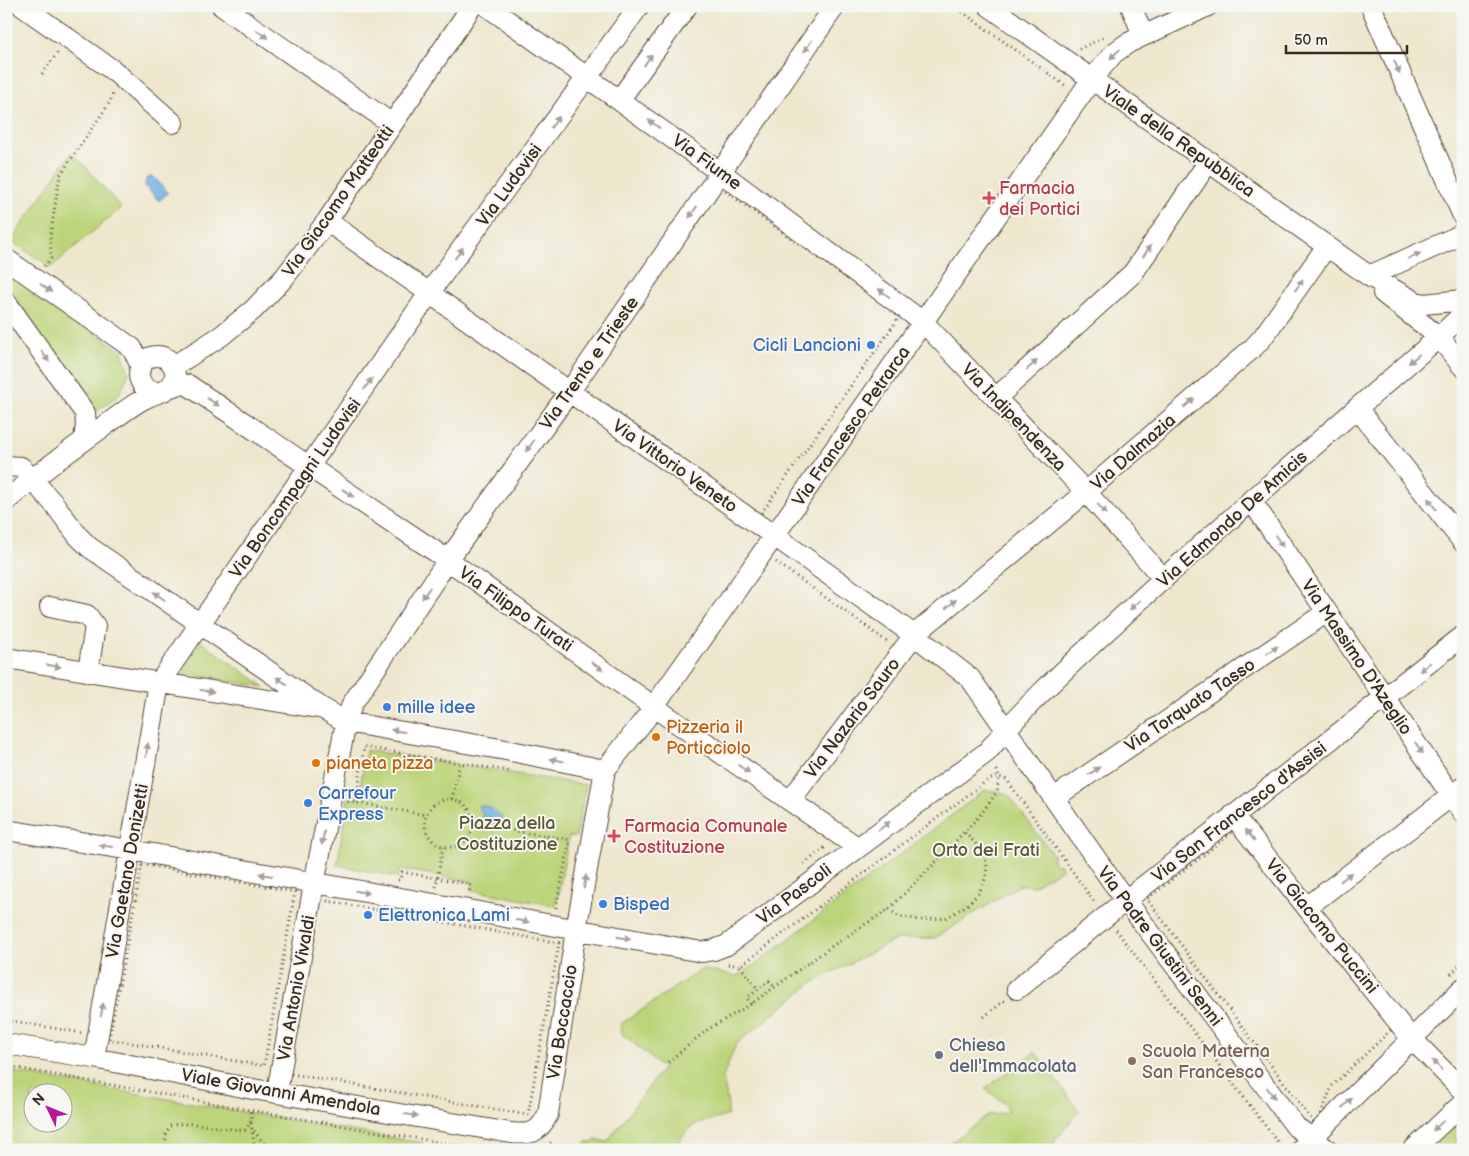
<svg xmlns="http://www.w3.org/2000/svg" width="1469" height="1156" viewBox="0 0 1469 1156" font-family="'Balsamiq Sans',sans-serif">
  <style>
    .green { fill: #bcd479; stroke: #7c7f4c; fill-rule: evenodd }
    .water { fill: #6fb1e4; stroke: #556e81 }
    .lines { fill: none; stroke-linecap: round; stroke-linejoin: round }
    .minor-casing { stroke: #564638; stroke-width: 22 }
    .path { stroke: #564638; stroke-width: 3; stroke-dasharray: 1 4; stroke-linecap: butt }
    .minor { stroke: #fff; stroke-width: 20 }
    .oneway { fill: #a79f9a }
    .health-dot { fill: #e0444e; stroke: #f6f6f2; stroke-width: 2 }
    .shop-dot { fill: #3f7fe0; stroke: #f6f6f2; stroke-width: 2 }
    .food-dot { fill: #e8710a; stroke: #f6f6f2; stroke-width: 2 }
    .worship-dot { fill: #6b7280; stroke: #f6f6f2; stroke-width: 2 }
    .education-dot { fill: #8d6e63; stroke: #f6f6f2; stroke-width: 2 }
    .labels { text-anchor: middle; stroke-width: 4; stroke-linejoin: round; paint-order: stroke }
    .street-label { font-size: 18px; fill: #3b2a1e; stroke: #f6f6f2 }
    .health-label { font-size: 18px; fill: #be3a42; stroke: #f6f6f2; text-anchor: start }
    .shop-label { font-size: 18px; fill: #366cbe; stroke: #f6f6f2; text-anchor: start }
    .food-label { font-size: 18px; fill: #c56008; stroke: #f6f6f2; text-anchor: start }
    .park-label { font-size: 18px; fill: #5b5435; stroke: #f6f6f2 }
    .worship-label { font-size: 18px; fill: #5b616d; stroke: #f6f6f2; text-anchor: start }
    .education-label { font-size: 18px; fill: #785e54; stroke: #f6f6f2; text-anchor: start }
  </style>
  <rect width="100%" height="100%" fill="#f6f6f2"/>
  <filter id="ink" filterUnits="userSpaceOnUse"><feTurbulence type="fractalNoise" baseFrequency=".02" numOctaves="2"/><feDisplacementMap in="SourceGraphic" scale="10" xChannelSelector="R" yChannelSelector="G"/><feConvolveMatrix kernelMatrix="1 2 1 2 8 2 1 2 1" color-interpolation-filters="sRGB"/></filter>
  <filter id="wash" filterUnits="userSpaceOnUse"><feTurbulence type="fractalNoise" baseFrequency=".0096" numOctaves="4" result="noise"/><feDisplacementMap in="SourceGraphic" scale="20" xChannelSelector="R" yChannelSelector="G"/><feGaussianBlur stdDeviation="1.12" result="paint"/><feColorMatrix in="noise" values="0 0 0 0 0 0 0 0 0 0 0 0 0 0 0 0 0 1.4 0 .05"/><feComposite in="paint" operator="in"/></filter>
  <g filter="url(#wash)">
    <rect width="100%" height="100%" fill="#eee7ce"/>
    <path class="green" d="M71 153 84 165 121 208 51 267 11 241Z
      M6 275 21 279 122 352 129 373 120 393 96 412 86 396 43 340 11 292 6 284Z
      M201 642 265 687 181 673Z
      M366 750 586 785 576 837 569 836 556 906 472 890 473 882 400 869 398 877 337 865 348 798 358 799Z
      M985 790 1007 793 1054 856 1052 859 1056 865 1059 863 1063 868 1033 886 1020 885 935 938 897 939 812 983 736 1044 723 1077 728 1105V1115C718 1120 702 1120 694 1125 685 1131 679 1141 674 1150H578L588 1141 590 1144 596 1140 607 1142 663 1068 620 1032 621 1024 702 969 736 976 745 972Z
      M1035 1052 1079 1111 1054 1142 1058 1150H941L988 1115 1000 1114 1009 1111 1002 1101 985 1089Z
      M6 1071 423 1143 417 1150H6ZM32 1094H62V1124H32Z
      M1457 1120 1463 1121V1150H1442L1432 1139Z"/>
    <path class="water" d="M149 177H154L168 193 159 201 145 186 146 179Z
      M479 805C493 806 502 816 508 828 489 825 486 824 478 806Z"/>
  </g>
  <g filter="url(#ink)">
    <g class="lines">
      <defs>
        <path id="minor" d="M22 6 114 71 173 123
          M222 6 392 124
          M487 6 731 180 923 322 1086 492 1164 579
          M989 6 1369 276 1416 302 1424 304 1463 300
          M1131 6 1143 35
          M1371 6 1463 216
          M620 99 687 6
          M327 221 787 545 914 635 970 678 1113 883 1296 1127 1328 1150
          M6 259 132 348 141 366
          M1369 276 1463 234
          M1383 293 1439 337 1463 367
          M6 302 85 413 86 425 84 440
          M139 374a18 18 0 1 1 36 0a18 18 0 1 1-36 0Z
          M174 366 221 336 253 310 284 278 327 221 472 6
          M171 387 179 384 188 385 448 560 654 707 857 847
          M996 398 1133 273 1209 161
          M1357 408 1463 542
          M6 466 21 467 55 505 78 536 89 547 322 708 346 722 506 750 605 770
          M1251 500 1463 813
          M6 501C38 473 72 449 107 424 124 412 139 399 158 393
          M50 607 87 615 95 626 88 672
          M6 658 318 708
          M1054 798 1327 612
          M790 801 914 635 1086 492 1254 347 1263 337 1327 246
          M1233 815 1411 1038 1463 1091
          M6 830 131 850 702 952 714 950 727 945 987 752C1032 697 1088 649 1140 600 1238 511 1339 424 1439 337L1463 314
          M1307 907 1463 787
          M1017 989 1126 900 1463 636
          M6 1044 94 1058 253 1089 511 1133C531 1135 539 1133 548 1114L576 930 605 770 646 718 726 605 1092 79 1114 53 1128 43 1208 6
          M94 1058 159 683 430 292 639 6
          M277 1092 314 884 346 722 352 704 448 560 570 391 835 6
          M1300 1150 1463 988
          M1413 1150 1463 1103"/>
      </defs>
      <use href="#minor" class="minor-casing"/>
      <path class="path" d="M954 6 1066 86
        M1225 12 1237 6
        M1079 49 1103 38
        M42 74 58 52
        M721 188 900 316 760 515 581 387Z
        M44 266 51 258V253L50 237 60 175 110 102 113 94
        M6 524 13 518
        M776 562 889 643
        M348 796 357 797 364 747 460 763
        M425 823a24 24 0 1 1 48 0a24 24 0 1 1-48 0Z
        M452 799 460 763 509 771
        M348 801 426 815
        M473 824 571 840
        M1234 831 1392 1029 1332 1086 1319 1120 1315 1124 1147 899Z
        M142 864 295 892 264 1066 109 1039Z
        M804 864 827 846
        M398 880H400L402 872 470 884 469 893
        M436 887 443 847
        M317 899 559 943 528 1115 286 1073Z
        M556 908 570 840
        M889 909 898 916 921 920 946 918 967 905 979 893 986 877 987 863 980 848 964 832
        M1116 930 1283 1149
        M728 964 740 966 988 780C996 777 1000 776 1007 780L1095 903
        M740 966 758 989
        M1451 974 1463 962
        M751 1004 747 998 769 981 774 987
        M984 1017 1005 1000
        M6 1020 82 1033
        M668 1062 707 1030 751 1004 832 946 889 909 932 866 981 814 997 792 999 777 996 767
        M6 1066 250 1110 485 1150
        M251 1123 255 1150
        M254 1131 269 1150
        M165 1146 174 1150
        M165 1150 166 1135 170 1126C190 1119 222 1130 245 1130 251 1123 253 1120 250 1111
        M543 1150 554 1140
        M1454 1150 1459 1131"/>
      <use href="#minor" class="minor"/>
    </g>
    <defs><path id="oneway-solid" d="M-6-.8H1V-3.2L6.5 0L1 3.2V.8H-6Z" transform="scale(1.25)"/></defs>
    <g class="oneway">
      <use href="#oneway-solid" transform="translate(262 34) rotate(35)"/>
      <use href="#oneway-solid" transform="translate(808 46) rotate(124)"/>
      <use href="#oneway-solid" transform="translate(1115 54) rotate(137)"/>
      <use href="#oneway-solid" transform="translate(648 60) rotate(-54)"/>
      <use href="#oneway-solid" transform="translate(1397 67) rotate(66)"/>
      <use href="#oneway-solid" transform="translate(555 122) rotate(-54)"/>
      <use href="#oneway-solid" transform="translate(654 124) rotate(-144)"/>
      <use href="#oneway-solid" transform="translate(693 212) rotate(125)"/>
      <use href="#oneway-solid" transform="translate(1147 251) rotate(-56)"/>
      <use href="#oneway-solid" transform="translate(459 253) rotate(-54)"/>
      <use href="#oneway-solid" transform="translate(1414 256) rotate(-24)"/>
      <use href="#oneway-solid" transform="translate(1299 285) rotate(-55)"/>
      <use href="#oneway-solid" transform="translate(46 288) rotate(35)"/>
      <use href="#oneway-solid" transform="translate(884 293) rotate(-143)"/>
      <use href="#oneway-solid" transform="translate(45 356) rotate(55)"/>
      <use href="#oneway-solid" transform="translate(1414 359) rotate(139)"/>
      <use href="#oneway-solid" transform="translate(1032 365) rotate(-42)"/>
      <use href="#oneway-solid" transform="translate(368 384) rotate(-55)"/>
      <use href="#oneway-solid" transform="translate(213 402) rotate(34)"/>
      <use href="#oneway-solid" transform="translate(1189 403) rotate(-41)"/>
      <use href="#oneway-solid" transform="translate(530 446) rotate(126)"/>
      <use href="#oneway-solid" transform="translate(348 493) rotate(34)"/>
      <use href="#oneway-solid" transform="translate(1432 504) rotate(-128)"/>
      <use href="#oneway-solid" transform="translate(1102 509) rotate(48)"/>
      <use href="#oneway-solid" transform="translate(1279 541) rotate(56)"/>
      <use href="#oneway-solid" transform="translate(426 593) rotate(124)"/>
      <use href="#oneway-solid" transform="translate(159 596) rotate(-145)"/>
      <use href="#oneway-solid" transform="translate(951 604) rotate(-40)"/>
      <use href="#oneway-solid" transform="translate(1135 605) rotate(137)"/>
      <use href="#oneway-solid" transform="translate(1272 650) rotate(-34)"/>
      <use href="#oneway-solid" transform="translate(54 666) rotate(9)"/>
      <use href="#oneway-solid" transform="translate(597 666) rotate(35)"/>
      <use href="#oneway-solid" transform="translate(1425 667) rotate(141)"/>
      <use href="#oneway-solid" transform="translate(282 681) rotate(-146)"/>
      <use href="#oneway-solid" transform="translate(207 691) rotate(9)"/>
      <use href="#oneway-solid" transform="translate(398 731) rotate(-170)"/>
      <use href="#oneway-solid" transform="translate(1419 748) rotate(56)"/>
      <use href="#oneway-solid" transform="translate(147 750) rotate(-81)"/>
      <use href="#oneway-solid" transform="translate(557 760) rotate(-169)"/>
      <use href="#oneway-solid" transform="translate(744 769) rotate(35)"/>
      <use href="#oneway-solid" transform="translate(1094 771) rotate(-34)"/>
      <use href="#oneway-solid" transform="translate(884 826) rotate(-37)"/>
      <use href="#oneway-solid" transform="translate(1250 835) rotate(-129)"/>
      <use href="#oneway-solid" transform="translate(323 838) rotate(101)"/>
      <use href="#oneway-solid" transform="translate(106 846) rotate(-171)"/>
      <use href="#oneway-solid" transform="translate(266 875) rotate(-170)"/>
      <use href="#oneway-solid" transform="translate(1346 877) rotate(-38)"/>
      <use href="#oneway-solid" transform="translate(585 882) rotate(-80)"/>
      <use href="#oneway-solid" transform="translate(362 892) rotate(10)"/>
      <use href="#oneway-solid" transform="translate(522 921) rotate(10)"/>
      <use href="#oneway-solid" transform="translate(624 938) rotate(10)"/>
      <use href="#oneway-solid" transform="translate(102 1010) rotate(-80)"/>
      <use href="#oneway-solid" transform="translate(1437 1065) rotate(-134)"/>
      <use href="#oneway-solid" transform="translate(1271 1093) rotate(53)"/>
      <use href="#oneway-solid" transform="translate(1347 1103) rotate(-45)"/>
      <use href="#oneway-solid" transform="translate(411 1115) rotate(10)"/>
      <use href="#oneway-solid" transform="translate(1438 1126) rotate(137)"/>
    </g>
  </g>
  <g class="health-dot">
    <path d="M986.5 190.5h5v5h5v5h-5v5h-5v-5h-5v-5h5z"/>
    <path d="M611.5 828.5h5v5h5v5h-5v5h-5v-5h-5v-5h5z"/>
  </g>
  <g class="shop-dot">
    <circle cx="871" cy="345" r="5"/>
    <circle cx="387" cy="707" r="5"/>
    <circle cx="308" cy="803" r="5"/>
    <circle cx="603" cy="904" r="5"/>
    <circle cx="368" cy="915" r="5"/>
  </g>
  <g class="food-dot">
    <circle cx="656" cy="737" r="5"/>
    <circle cx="316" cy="763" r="5"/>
  </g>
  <circle class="worship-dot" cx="939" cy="1055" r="5"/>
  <circle class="education-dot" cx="1132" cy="1061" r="5"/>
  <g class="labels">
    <g class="street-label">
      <text transform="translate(1179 141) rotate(35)" y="6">Viale della Repubblica</text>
      <text transform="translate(707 162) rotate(36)" y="6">Via Fiume</text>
      <text transform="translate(509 185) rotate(-54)" y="6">Via Ludovisi</text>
      <text transform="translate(338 201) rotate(-55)" y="6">Via Giacomo Matteotti</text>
      <text transform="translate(589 363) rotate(-55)" y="6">Via Trento e Trieste</text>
      <text transform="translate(1014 417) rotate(46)" y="6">Via Indipendenza</text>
      <text transform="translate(851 426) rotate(-55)" y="6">Via Francesco Petrarca</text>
      <text transform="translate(1133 452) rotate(-41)" y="6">Via Dalmazia</text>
      <text transform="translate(675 466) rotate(35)" y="6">Via Vittorio Veneto</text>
      <text transform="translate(295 488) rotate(-55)" y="6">Via Boncompagni Ludovisi</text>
      <text transform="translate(1232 519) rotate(-42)" y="6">Via Edmondo De Amicis</text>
      <text transform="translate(516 609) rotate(35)" y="6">Via Filippo Turati</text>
      <text transform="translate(1357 657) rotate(56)" y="6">Via Massimo D'Azeglio</text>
      <text transform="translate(1190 705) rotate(-34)" y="6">Via Torquato Tasso</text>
      <text transform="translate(852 718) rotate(-53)" y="6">Via Nazario Sauro</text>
      <text transform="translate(1239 812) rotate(-38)" y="6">Via San Francesco d'Assisi</text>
      <text transform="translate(127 871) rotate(-80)" y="6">Via Gaetano Donizetti</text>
      <text transform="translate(794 894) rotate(-37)" y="6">Via Pascoli</text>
      <text transform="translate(1322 926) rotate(51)" y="6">Via Giacomo Puccini</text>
      <text transform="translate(1160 946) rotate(53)" y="6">Via Padre Giustini Senni</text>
      <text transform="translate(296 988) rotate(-80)" y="6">Via Antonio Vivaldi</text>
      <text transform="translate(562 1022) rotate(-81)" y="6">Via Boccaccio</text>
      <text transform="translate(281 1092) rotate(10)" y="6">Viale Giovanni Amendola</text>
    </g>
    <g class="health-label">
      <text x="999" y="194">Farmacia<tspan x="999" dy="21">dei Portici</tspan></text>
      <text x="624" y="832">Farmacia Comunale<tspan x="624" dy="21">Costituzione</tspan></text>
    </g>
    <g class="shop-label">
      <text x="861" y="351" text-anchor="end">Cicli Lancioni</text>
      <text x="397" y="713">mille idee</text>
      <text x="318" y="799">Carrefour<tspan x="318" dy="21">Express</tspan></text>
      <text x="613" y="910">Bisped</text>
      <text x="378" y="921">Elettronica Lami</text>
    </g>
    <g class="food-label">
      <text x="666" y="733">Pizzeria il<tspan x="666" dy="21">Porticciolo</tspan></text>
      <text x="326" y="769">pianeta pizza</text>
    </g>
    <g class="park-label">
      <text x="507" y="829">Piazza della<tspan x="507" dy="21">Costituzione</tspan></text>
      <text x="986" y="856">Orto dei Frati</text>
    </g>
    <g class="worship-label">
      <text x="949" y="1051">Chiesa<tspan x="949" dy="21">dell'Immacolata</tspan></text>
    </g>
    <g class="education-label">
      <text x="1142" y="1057">Scuola Materna<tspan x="1142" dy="21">San Francesco</tspan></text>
    </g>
  </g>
  <rect width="1469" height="1156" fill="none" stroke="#f6f6f2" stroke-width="25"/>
  <g transform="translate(48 1108) rotate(313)"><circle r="24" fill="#f6f6f2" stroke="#aba49d"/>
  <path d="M0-4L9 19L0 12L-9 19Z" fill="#b5179e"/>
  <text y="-8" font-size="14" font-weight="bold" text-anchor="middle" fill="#3b2a1e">N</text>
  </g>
  <path d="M1286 45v8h121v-8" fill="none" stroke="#3b2a1e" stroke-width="2.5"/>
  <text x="1294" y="45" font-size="15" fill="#3b2a1e" stroke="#f6f6f2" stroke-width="4" paint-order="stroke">50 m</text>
</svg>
